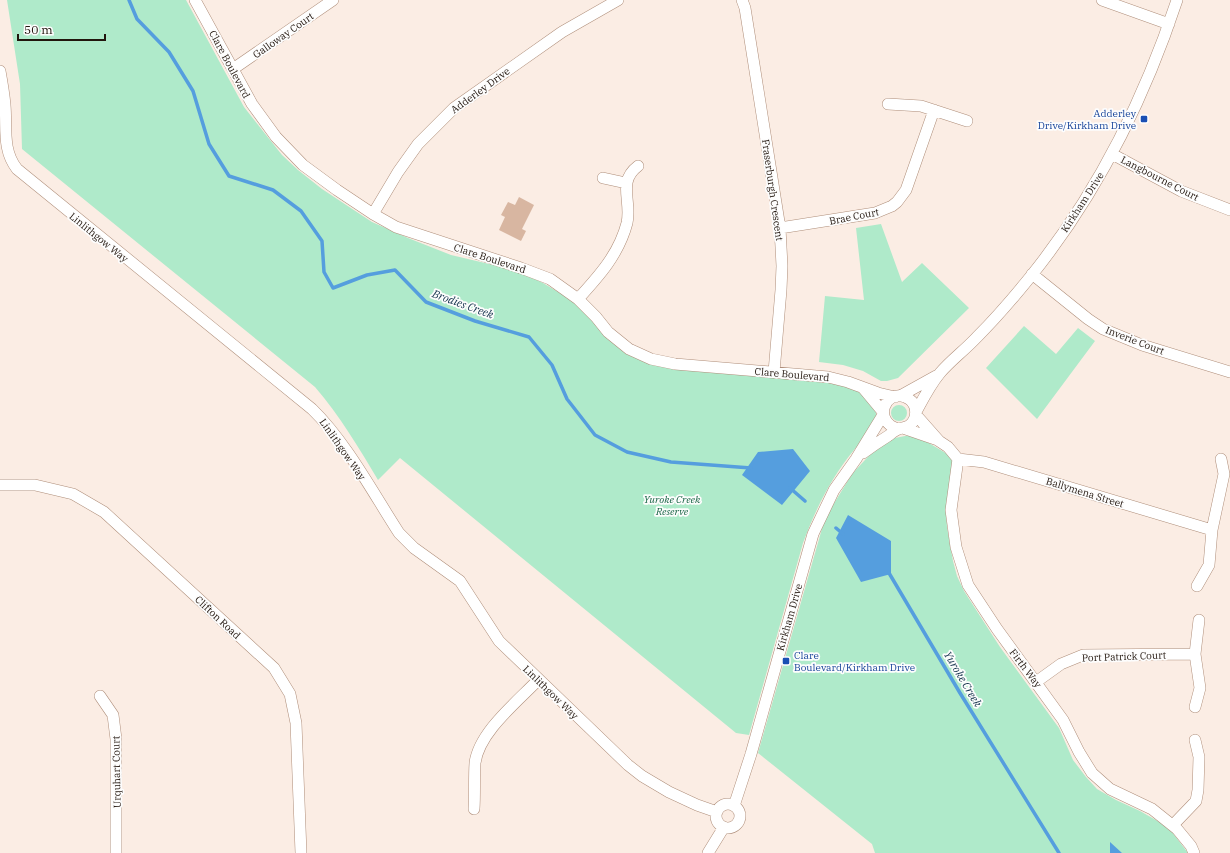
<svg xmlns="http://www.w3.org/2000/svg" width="1230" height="853" viewBox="0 0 1230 853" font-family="'IBM Plex Serif',serif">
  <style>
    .green { fill: #afeaca }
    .water { fill: #559ede }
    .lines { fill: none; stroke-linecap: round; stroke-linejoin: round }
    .stream { stroke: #559ede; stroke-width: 3.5 }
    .building { fill: #d8b6a1 }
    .minor-casing { stroke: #af8e7a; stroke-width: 12 }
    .minor { stroke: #fff; stroke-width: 11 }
    .transit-dot { fill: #1a4fb4; stroke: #fdfdfd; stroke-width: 1.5 }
    .labels { text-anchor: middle; stroke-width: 3.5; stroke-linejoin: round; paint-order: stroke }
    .street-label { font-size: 10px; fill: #21150d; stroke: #fdfdfd }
    .transit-label { font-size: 10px; fill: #164399; stroke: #fdfdfd; text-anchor: end }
    .park-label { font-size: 10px; font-style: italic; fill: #176444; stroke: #fdfdfd }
    .water-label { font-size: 11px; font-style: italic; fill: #12314b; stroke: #fdfdfd }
  </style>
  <rect width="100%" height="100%" fill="#fbede4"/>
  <path class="green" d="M7 0H186L244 107 282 155 298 170 322 189 372 222 408 238 451 255 502 267 529 276 543 283 570 299 628 354 652 365 671 368 838 384C854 389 860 390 871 404 874 407 876 409 876 414 877 425 861 442 854 450 831 478 816 508 803 543L749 735 736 733 400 458 378 480C359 448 340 416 315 387L22 149 20 84Z
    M881 224 902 282 922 263 969 308 898 378 887 381H881L863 371 843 365 819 362 825 296 864 300 856 228Z
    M1024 326 1056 354 1078 328 1095 341 1037 419 986 368Z
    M891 413a8 8 0 1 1 16 0a8 8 0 1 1-16 0Z
    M905 436H917L949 455 953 463 946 511 947 527 953 561 957 576 964 591 1000 647 1059 728 1073 760 1086 777 1097 789 1116 800 1140 811 1161 823 1172 832 1188 853H875L872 844 758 753 825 518 852 474 877 447 890 439Z"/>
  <path class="water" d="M793 449 810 471 782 505 742 475 758 452Z
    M848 515 891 541V574L861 582 836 538Z
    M1110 842 1122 853H1110Z"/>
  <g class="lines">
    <path class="stream" d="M129 0 137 19 169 52 193 91 209 144 229 176 273 190 301 211 322 241 324 272 333 288 367 275 395 270 426 302 475 321 529 337 552 365 567 399 595 435 627 452 671 462 751 468
      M790 488 805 501
      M836 528 843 534
      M889 573 960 693 1059 853"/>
  </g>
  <path class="building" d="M519 197 534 205 522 229 526 231 521 241 499 230 505 217 501 215 508 202 515 205Z"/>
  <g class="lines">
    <defs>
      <path id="minor" d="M195 0 252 104 276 137 303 165 337 190 373 214 396 227 521 268 550 279 578 299 596 317 608 332 629 349 651 359 675 364 828 377 848 382 878 393 895 397
        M742 0 745 8 780 228 782 266 781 290 774 372
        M1102 0 1169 24
        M233 69 333 0
        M0 71C2 82 4 94 5 105 7 128 2 150 17 169L312 409C346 442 373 493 399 533L414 548 460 581 499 641 628 765 642 776 669 792 697 805 717 812
        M888 104 921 106 967 121
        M1112 154 1181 191 1230 210
        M603 178 626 183
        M373 214 398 172 418 144 454 108 562 32 618 0
        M780 228 875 213 892 206 897 202 906 190 934 110
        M1032 274 1088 319 1103 329 1142 345 1230 372
        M578 299C599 276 619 254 627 223 632 201 617 182 638 166
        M863 388 883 412
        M900 396 936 376
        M916 412C923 399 930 385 940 373 951 360 965 350 977 337 996 318 1014 297 1031 276 1097 194 1144 100 1177 0
        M916 415 939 441 948 447 958 459 951 510 956 547 968 585 997 629 1063 720 1079 752 1092 773 1110 789 1152 809 1177 829 1191 846 1194 853
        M903 428 938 440
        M863 453C871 447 880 441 888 436 891 434 895 430 899 429 903 427 906 428 910 425 919 417 917 401 905 397 884 389 873 422 898 429
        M958 459 984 462 1212 530
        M0 485H35L73 494 104 512 274 668 290 694 296 723 301 853
        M1197 586 1209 565 1212 530 1224 474 1221 459
        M1036 682 1061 664 1083 655 1195 654
        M100 696 113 715 116 739V853
        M1195 707 1200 688 1195 654 1199 620
        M716 816a12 12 0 1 1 24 0a12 12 0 1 1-24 0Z
        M734 806 751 754 813 534 834 490 856 459 883 415
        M474 809C475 794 474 778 475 763 479 732 517 702 538 680
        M1173 825 1196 801 1198 790 1199 757 1195 740
        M708 853 724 827"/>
    </defs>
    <use href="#minor" class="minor-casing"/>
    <use href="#minor" class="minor"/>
  </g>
  <g class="transit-dot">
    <rect x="1140" y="115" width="8" height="8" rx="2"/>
    <rect x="782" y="657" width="8" height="8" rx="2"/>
  </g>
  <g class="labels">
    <g class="street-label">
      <text transform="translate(283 35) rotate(-35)" y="4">Galloway Court</text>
      <text transform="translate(230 64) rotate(62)" y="4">Clare Boulevard</text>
      <text transform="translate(480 90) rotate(-36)" y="4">Adderley Drive</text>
      <text transform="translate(1160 178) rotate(27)" y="4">Langbourne Court</text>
      <text transform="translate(773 190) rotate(82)" y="4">Fraserburgh Crescent</text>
      <text transform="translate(1082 202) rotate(-57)" y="4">Kirkham Drive</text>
      <text transform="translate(854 216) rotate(-11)" y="4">Brae Court</text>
      <text transform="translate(99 237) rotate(39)" y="4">Linlithgow Way</text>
      <text transform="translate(490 258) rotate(18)" y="4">Clare Boulevard</text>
      <text transform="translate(1135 340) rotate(21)" y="4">Inverie Court</text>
      <text transform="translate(792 374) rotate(5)" y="4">Clare Boulevard</text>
      <text transform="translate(343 449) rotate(55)" y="4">Linlithgow Way</text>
      <text transform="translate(1085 492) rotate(17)" y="4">Ballymena Street</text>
      <text transform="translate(218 617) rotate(43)" y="4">Clifton Road</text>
      <text transform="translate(789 617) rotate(-74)" y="4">Kirkham Drive</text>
      <text transform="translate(1124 656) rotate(-2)" y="4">Port Patrick Court</text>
      <text transform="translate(1026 668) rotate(53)" y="4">Firth Way</text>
      <text transform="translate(551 692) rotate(44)" y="4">Linlithgow Way</text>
      <text transform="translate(116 772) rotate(-91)" y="4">Urquhart Court</text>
    </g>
    <g class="transit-label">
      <text x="1136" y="117">Adderley<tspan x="1136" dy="12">Drive/Kirkham Drive</tspan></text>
      <text x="794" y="659" text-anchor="start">Clare<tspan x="794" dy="12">Boulevard/Kirkham Drive</tspan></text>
    </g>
    <g class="park-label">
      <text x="672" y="503">Yuroke Creek<tspan x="672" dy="12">Reserve</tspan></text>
    </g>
    <g class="water-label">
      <text transform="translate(463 304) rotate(20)" y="4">Brodies Creek</text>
      <text transform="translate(963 679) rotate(59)" y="4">Yuroke Creek</text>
    </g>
  </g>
  <path d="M18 34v6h87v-6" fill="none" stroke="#21150d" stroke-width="2"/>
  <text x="24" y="34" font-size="12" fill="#21150d" stroke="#fdfdfd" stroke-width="3" paint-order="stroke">50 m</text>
</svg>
